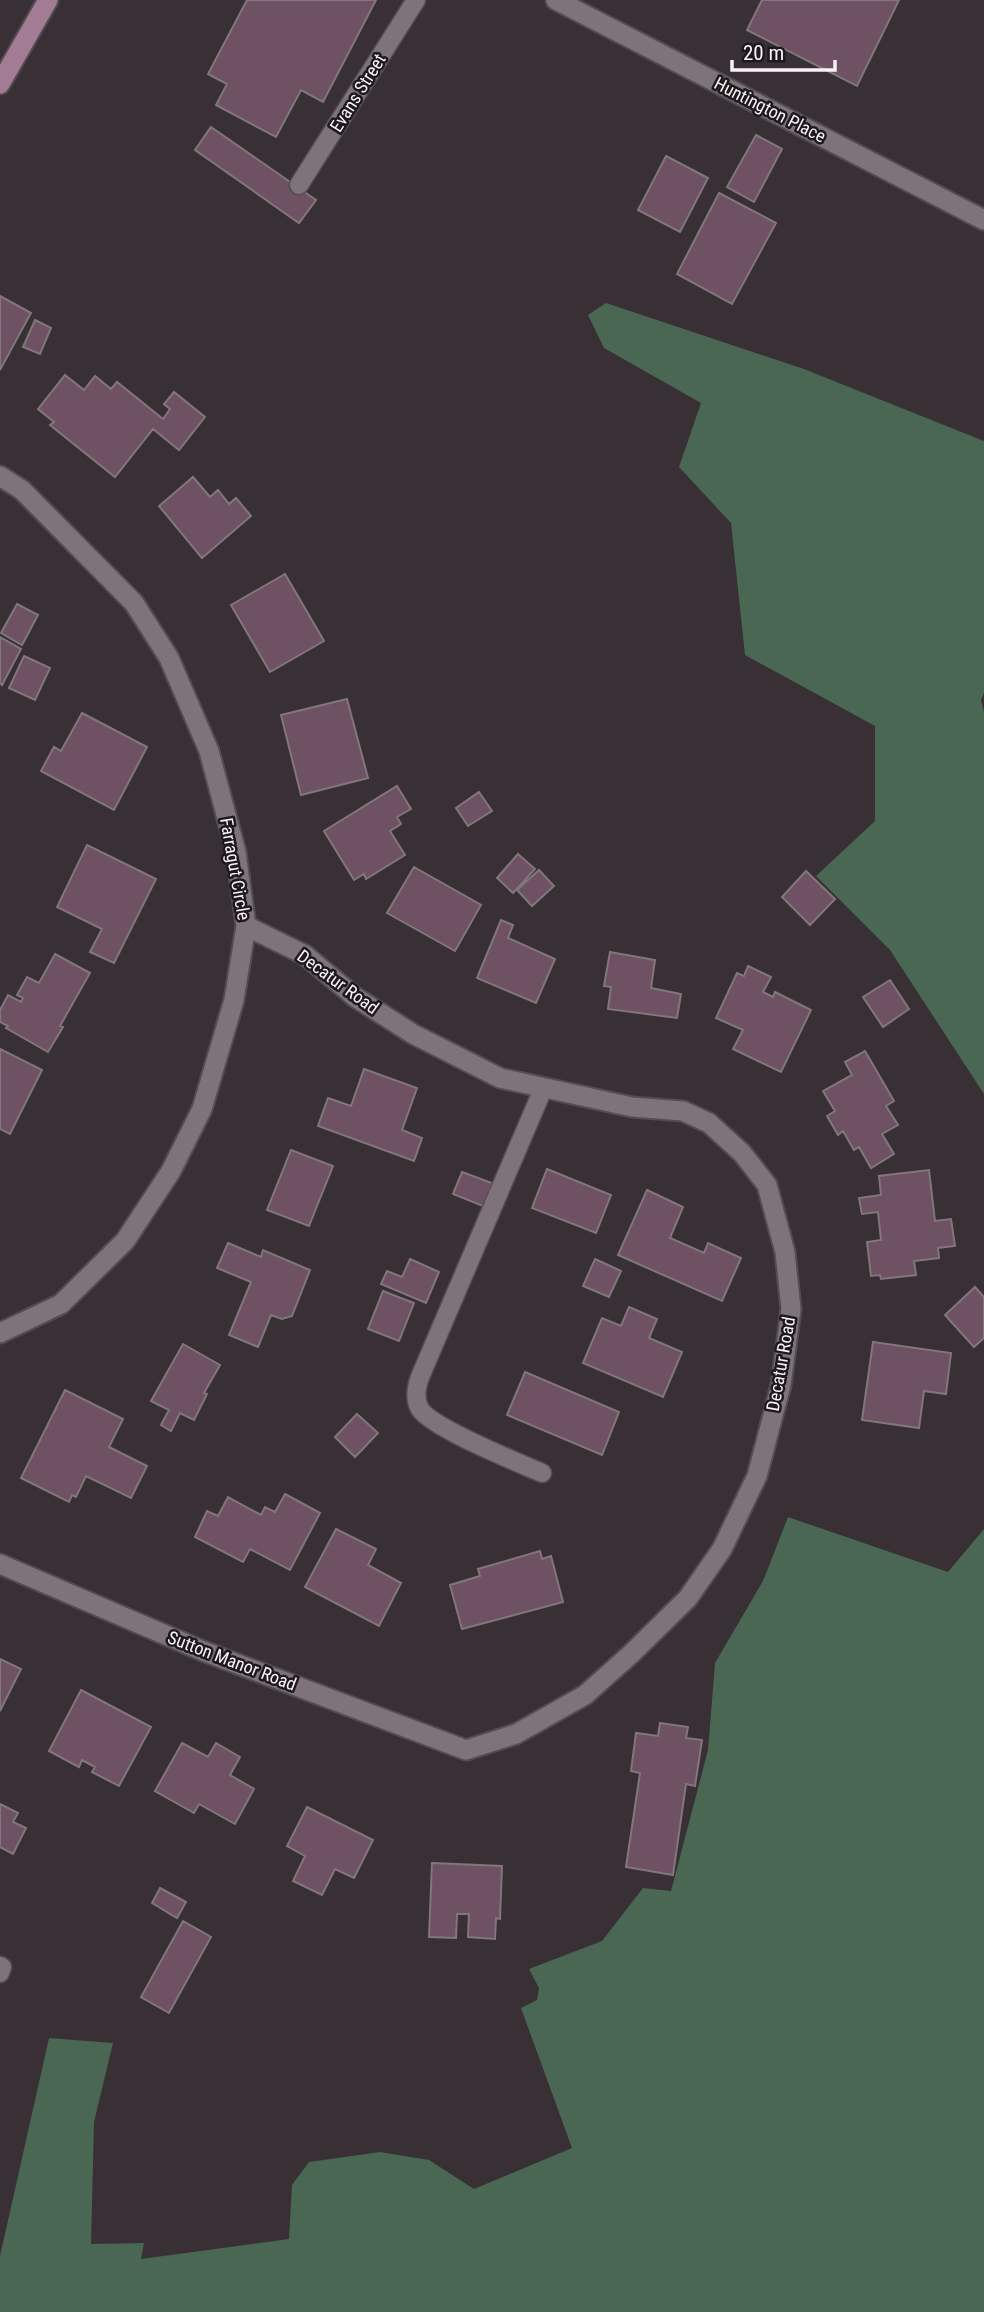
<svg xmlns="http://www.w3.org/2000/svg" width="984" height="2312" viewBox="0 0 984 2312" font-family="'Roboto Condensed',sans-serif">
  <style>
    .water { fill: #496752 }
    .building { fill: #6e5162; stroke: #80767c; stroke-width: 2 }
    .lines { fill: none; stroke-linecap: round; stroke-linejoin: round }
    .service-casing { stroke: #544c51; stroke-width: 21 }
    .minor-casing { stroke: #544c51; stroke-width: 23 }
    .secondary-casing { stroke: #544c51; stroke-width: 23 }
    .service { stroke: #7d7379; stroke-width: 18 }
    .minor { stroke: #7d7379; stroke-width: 19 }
    .secondary { stroke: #a27b94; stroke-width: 19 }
    .labels { text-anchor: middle; stroke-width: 5; stroke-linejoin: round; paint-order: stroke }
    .street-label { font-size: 18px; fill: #f8f2f5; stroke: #1d191c }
  </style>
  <rect width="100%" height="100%" fill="#393035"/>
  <path class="water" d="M606 303 804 369 984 441V693L981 700 984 712V1094L890 950 816 876 875 821V726L745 655 731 523 679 467 701 403 604 348 588 315Z
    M788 1517 948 1572 984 1529V2312H0V2256L49 2038 113 2043 94 2122 91 2244 144 2243 141 2259 289 2239 292 2185 309 2162 380 2152 429 2160 474 2189 572 2148 521 2008 537 2000 539 1988 529 1969 602 1941 643 1888 671 1891 708 1750 715 1663 763 1581Z"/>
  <path class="building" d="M247 0H376L323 102 301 90 276 137 216 105 227 84 208 74Z
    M762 0H899L857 86 747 30Z
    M211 127 316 200 299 223 195 150Z
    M756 135 782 149 754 202 727 187Z
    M666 156 708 178 680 232 638 210Z
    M719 193 776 223 732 304 677 274Z
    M0 296 31 313 0 370Z
    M35 320 51 328 40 354 23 347Z
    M65 375 84 390 95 376 111 389 117 382 163 419 170 409 164 404 174 392 205 417 179 450 153 429 115 477 50 425 54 422 38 409Z
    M193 477 210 497 218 490 229 504 236 498 251 516 202 558 159 506Z
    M285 574 324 641 270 672 231 605Z
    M17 604 38 615 22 645 1 633Z
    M0 637 21 649 2 685 0 683Z
    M24 656 50 668 35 700 9 688Z
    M347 699 368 778 301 795 281 715Z
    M82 713 147 747 114 810 41 771 54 747 61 751Z
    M397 786 411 809 397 817 401 824 390 831 405 855 366 879 364 874 354 880 324 831Z
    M479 792 492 811 468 826 456 808Z
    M87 845 156 879 114 963 90 952 102 929 57 907Z
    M518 854 535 869 513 893 497 878Z
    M414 867 481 905 455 951 387 913Z
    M539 870 554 886 532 906 517 890Z
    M806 871 835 899 810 925 782 897Z
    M501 920 513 925 508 938 555 959 536 1003 477 978Z
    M610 952 655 960 651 988 681 994 677 1018 608 1009 611 987 604 986Z
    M55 954 90 973 60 1026 63 1027 48 1052 6 1028 8 1026 0 1022V1010L8 995 21 1002 23 998 17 995 27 977 39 983Z
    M748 966 771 977 763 992 773 997 775 992 811 1010 781 1072 733 1049 743 1030 716 1018 737 973 744 976Z
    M890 980 909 1009 883 1027 863 997Z
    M0 1049 42 1070 10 1134 0 1129Z
    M865 1051 894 1101 886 1106 898 1125 882 1134 894 1154 871 1168 859 1147 854 1150 843 1131 838 1135 827 1116 835 1111 823 1091 852 1075 845 1062Z
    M364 1069 417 1088 402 1130 422 1138 414 1161 318 1126 328 1098 351 1106Z
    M291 1150 333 1166 309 1226 267 1210Z
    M547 1169 611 1195 596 1233 532 1208Z
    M929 1170 935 1221 951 1219 955 1246 938 1248 939 1258 914 1261 916 1275 881 1279 880 1275 871 1276 867 1242 881 1240 878 1212 862 1214 859 1198 881 1195 879 1176Z
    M462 1172 492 1183 483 1206 453 1194Z
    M647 1190 683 1207 670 1238 704 1253 708 1243 741 1258 722 1301 618 1255Z
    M228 1243 261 1257 263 1250 310 1270 292 1316 282 1319 271 1315 258 1347 229 1335 251 1282 217 1268Z
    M410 1259 439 1272 426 1303 381 1284 387 1271 402 1277Z
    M595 1259 621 1271 609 1297 583 1286Z
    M975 1287 984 1297V1338L974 1347 945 1315Z
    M383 1291 414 1303 399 1341 368 1329Z
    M629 1307 657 1319 649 1338 682 1352 663 1397 583 1363 602 1318 621 1326Z
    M873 1342 951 1353 946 1394 924 1391 919 1428 862 1420Z
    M183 1344 220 1365 204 1393 207 1394 194 1420 180 1413 171 1431 161 1425 169 1410 151 1401Z
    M525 1372 619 1412 602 1455 507 1415Z
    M65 1390 123 1419 109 1447 147 1466 131 1498 86 1476 76 1497 72 1495 69 1502 21 1478Z
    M357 1414 378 1433 355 1457 335 1437Z
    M285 1494 320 1513 290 1570 250 1549 243 1562 195 1537 207 1511 218 1516 228 1497 261 1515 265 1507 275 1512Z
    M336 1529 376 1549 368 1565 401 1583 379 1626 305 1587Z
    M540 1551 542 1559 551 1556 563 1602 462 1629 450 1585 480 1576 478 1569Z
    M0 1659 21 1669 0 1711Z
    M81 1690 151 1727 119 1786 92 1772 95 1767 82 1760 79 1767 49 1751Z
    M660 1723 688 1727 686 1738 702 1740 695 1786 686 1784 673 1875 626 1867 640 1773 631 1771 636 1733 658 1736Z
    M182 1743 208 1757 216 1743 240 1757 230 1775 254 1789 235 1824 199 1804 194 1813 155 1791Z
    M0 1804 18 1813 13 1822 26 1828 13 1854 0 1847Z
    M307 1807 373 1840 354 1878 335 1869 322 1895 293 1881 305 1856 287 1846Z
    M432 1863 502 1866 500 1919 496 1918 495 1939 468 1937 469 1914H457L456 1938 429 1937Z
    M160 1888 186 1902 177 1918 152 1903Z
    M183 1921 211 1937 169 2013 141 1997Z"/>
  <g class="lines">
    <defs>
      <path id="service" d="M299 185 416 0
        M542 1473C517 1462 432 1428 420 1409 414 1399 416 1388 420 1377L543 1089
        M0 1966 2 1967 0 1973"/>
      <path id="minor" d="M556 0 984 220
        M0 476 22 490 134 603 169 658 209 751 236 852 246 926 234 1000 202 1109 171 1171 125 1241 61 1304 0 1333
        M0 1564 203 1651 466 1750 516 1734 585 1695 631 1654 688 1598 722 1549 757 1476 781 1385 791 1309 785 1252 767 1185 742 1153 709 1123 683 1111 632 1107 500 1078 413 1034 355 997 305 955 246 926"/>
      <path id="secondary" d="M0 84 48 0"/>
    </defs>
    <use href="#service" class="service-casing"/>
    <use href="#minor" class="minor-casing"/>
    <use href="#secondary" class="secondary-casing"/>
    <use href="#service" class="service"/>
    <use href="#minor" class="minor"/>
    <use href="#secondary" class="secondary"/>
  </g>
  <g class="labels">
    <g class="street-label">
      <text transform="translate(358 93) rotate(-58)" y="6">Evans Street</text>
      <text transform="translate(770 110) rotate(27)" y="6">Huntington Place</text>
      <text transform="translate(235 869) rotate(80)" y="6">Farragut Circle</text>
      <text transform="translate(338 982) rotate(36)" y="6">Decatur Road</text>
      <text transform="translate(781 1364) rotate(-80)" y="6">Decatur Road</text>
      <text transform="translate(232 1661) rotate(21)" y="6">Sutton Manor Road</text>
    </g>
  </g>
  <path d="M732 60v10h103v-10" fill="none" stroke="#f8f2f5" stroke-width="3.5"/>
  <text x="743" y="60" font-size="21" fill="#f8f2f5" stroke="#1d191c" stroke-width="5" paint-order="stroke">20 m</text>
</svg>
